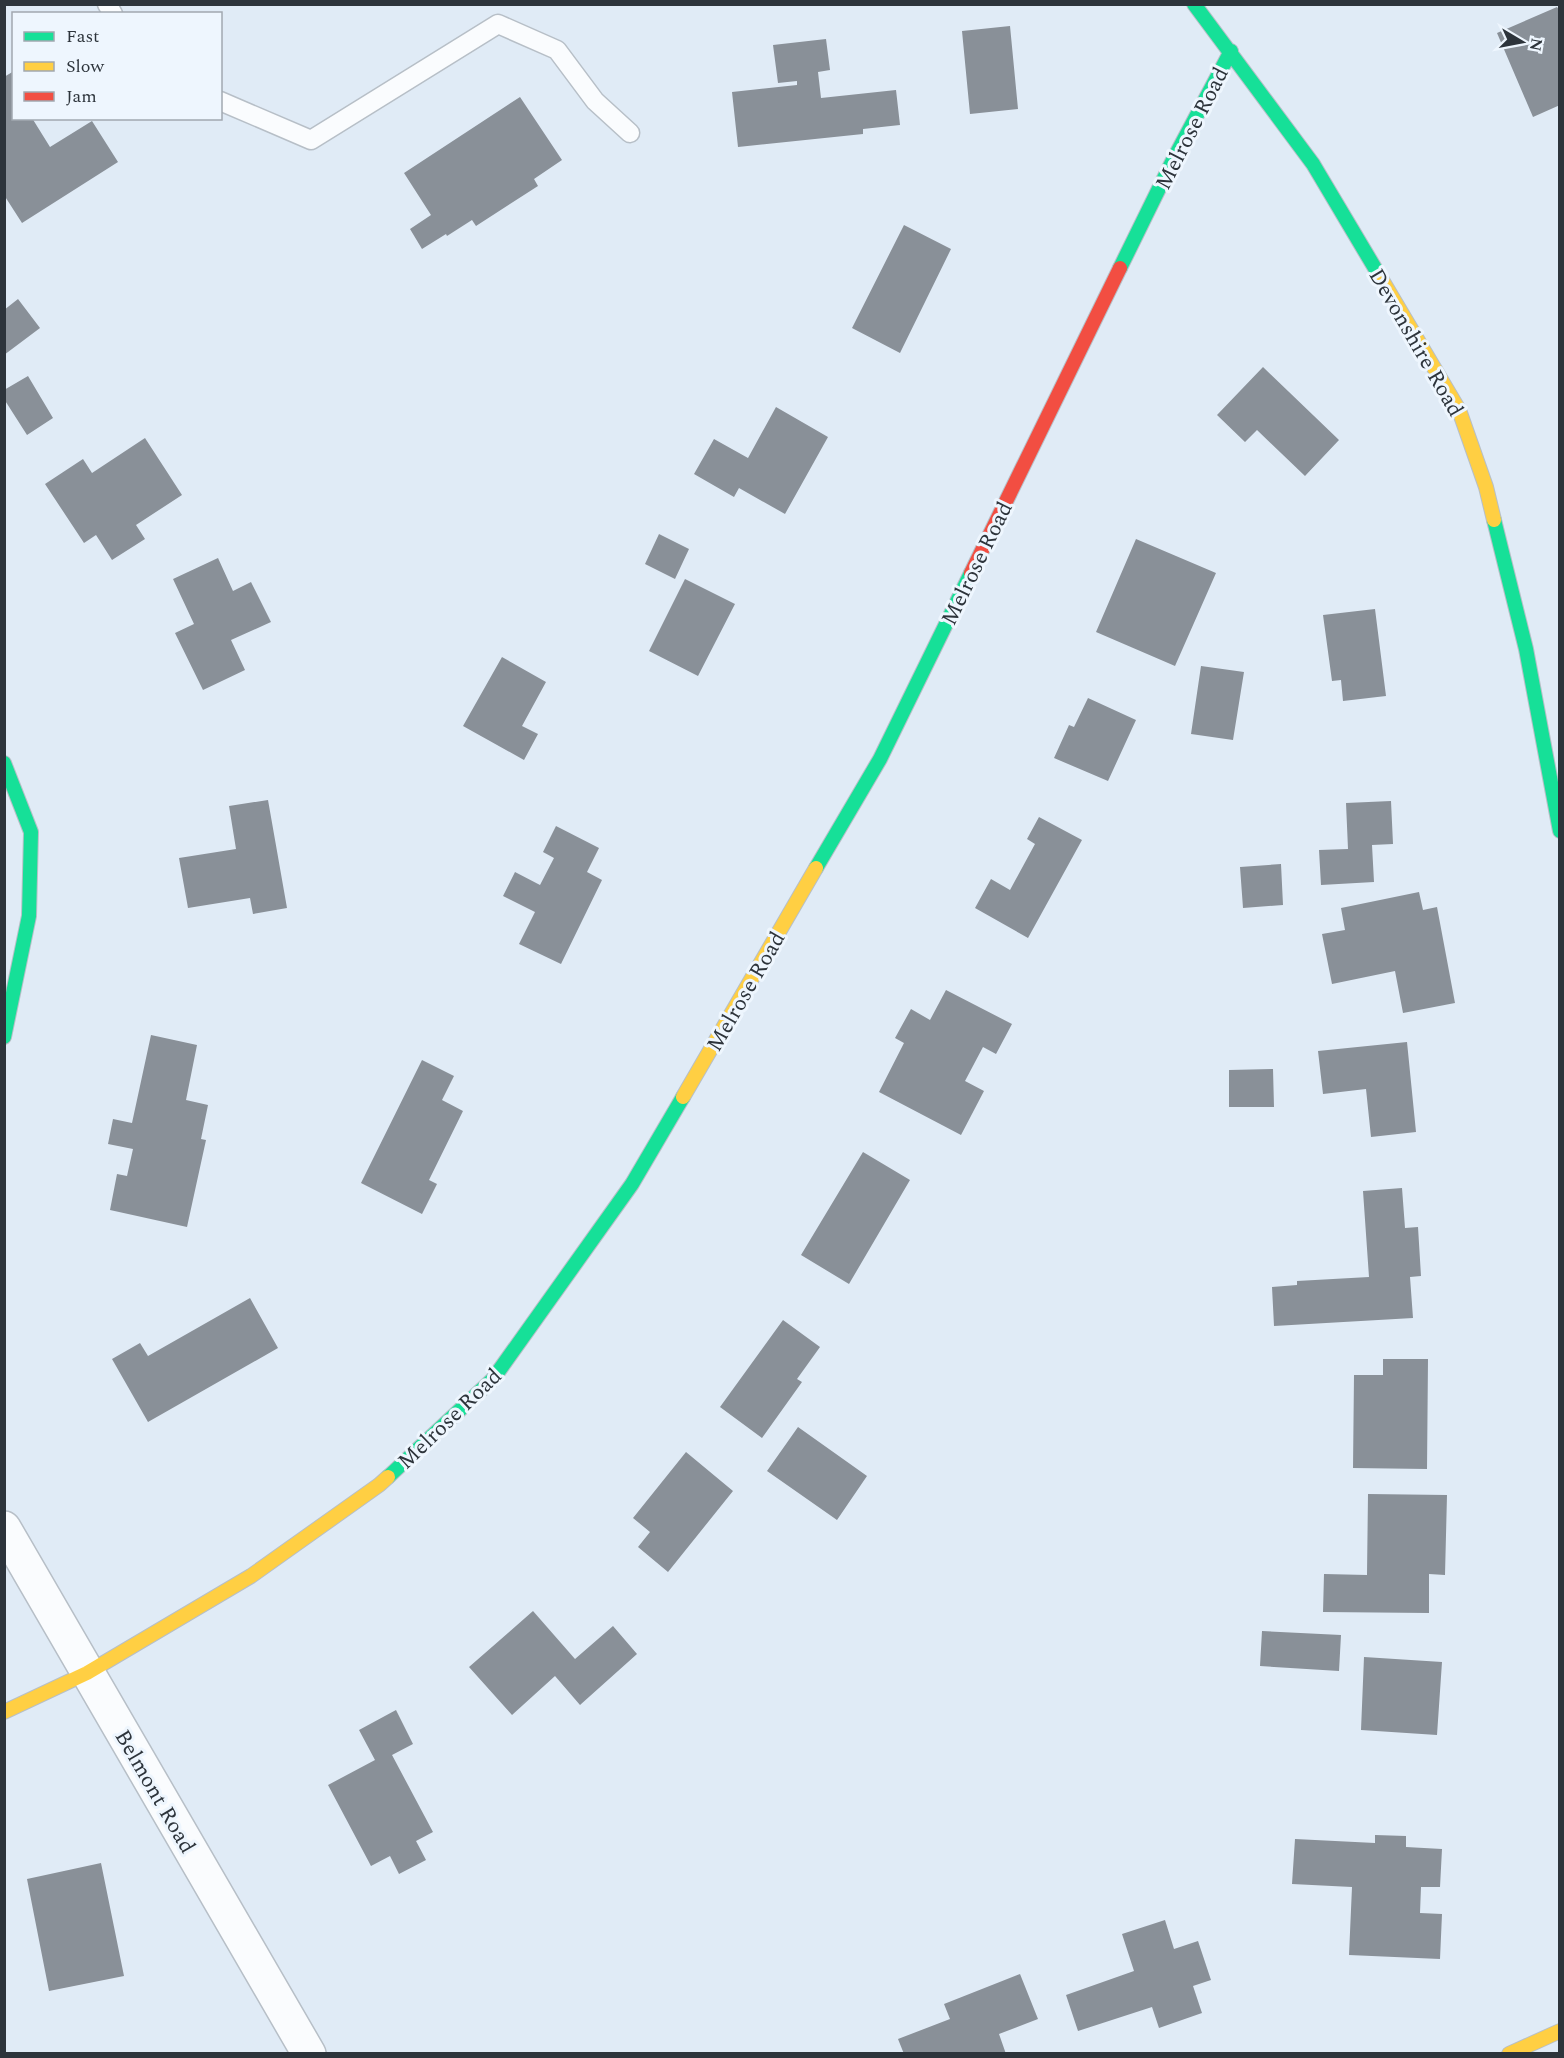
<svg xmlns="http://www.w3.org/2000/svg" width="1564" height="2058" viewBox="0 0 1564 2058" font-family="Spectral,serif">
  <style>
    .building { fill: #899098 }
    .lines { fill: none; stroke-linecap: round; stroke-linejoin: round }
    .lane-casing { stroke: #b7bfc7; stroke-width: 21 }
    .street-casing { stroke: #b7bfc7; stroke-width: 36 }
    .fast-casing { stroke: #b7bfc7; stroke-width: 16 }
    .slow-casing { stroke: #b7bfc7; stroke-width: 16 }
    .jam-casing { stroke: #b7bfc7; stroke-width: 16 }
    .lane { stroke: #fafcfe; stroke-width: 18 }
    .street { stroke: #fafcfe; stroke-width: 33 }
    .fast { stroke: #16e098; stroke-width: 14 }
    .slow { stroke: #ffcf43; stroke-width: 14 }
    .jam { stroke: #f24e42; stroke-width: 14 }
    .labels { text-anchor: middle; stroke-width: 6; stroke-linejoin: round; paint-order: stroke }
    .street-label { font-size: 22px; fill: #2d343b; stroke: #eef6fe }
  </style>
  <rect width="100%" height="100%" fill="#e0ebf6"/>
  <path class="building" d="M1557 7 1560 11V105L1533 117 1497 33Z
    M1010 26 1018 109 970 114 962 31Z
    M826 39 830 70 818 72 821 98 896 90 900 125 863 129V134L738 147 732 92 797 85V81L778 83 773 45Z
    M14 71V118H32L50 147 92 121 118 162 22 223 4 195V77Z
    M520 97 562 160 534 179 538 186 476 226 472 220 447 236 446 234 422 249 410 229 431 215 404 173Z
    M904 225 951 249 900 353 852 328Z
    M18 299 40 328 4 355V310Z
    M1263 367 1339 440 1305 476 1257 430 1245 442 1217 415Z
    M28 376 53 418 27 435 4 399V390Z
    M776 407 828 437 785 514 739 488 734 497 694 474 714 439 748 458Z
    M145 438 182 495 136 525 145 539 112 560 96 535 84 543 45 484 83 459 92 473Z
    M659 534 689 549 675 579 645 564Z
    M1136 539 1216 573 1175 666 1096 632Z
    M218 558 233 591 251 582 271 622 231 640 245 670 203 690 175 633 194 624 173 579Z
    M685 579 735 604 698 676 649 651Z
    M1375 609 1386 696 1343 701 1341 680 1332 681 1323 615Z
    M502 657 546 682 522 726 538 734 524 760 463 726Z
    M1201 666 1244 672 1233 740 1191 734Z
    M1088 698 1136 720 1108 781 1054 758 1069 725 1074 727Z
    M268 800 287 908 253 914 250 898 188 908 179 858 236 849 229 806Z
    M1391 801 1393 844 1372 845 1374 882 1321 885 1319 850 1348 849 1346 803Z
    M1039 817 1082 840 1028 938 975 908 991 879 1010 890 1035 844 1027 839Z
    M556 826 599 848 587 872 602 880 561 964 519 944 535 912 503 896 515 872 540 885 554 858 543 852Z
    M1281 864 1283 905 1243 908 1240 867Z
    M1419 892 1423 910 1437 907 1455 1003 1403 1013 1395 971 1332 984 1322 934 1345 930 1341 908Z
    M946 990 1012 1024 996 1054 983 1047 965 1081 984 1091 961 1135 879 1092 904 1043 895 1038 911 1009 930 1020Z
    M151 1035 197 1045 186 1100 208 1105 201 1139 206 1140 187 1227 110 1210 117 1174 127 1176 133 1149 108 1144 113 1119 132 1123Z
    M1407 1042 1416 1132 1371 1137 1366 1089 1323 1094 1318 1051Z
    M422 1060 454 1076 442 1100 463 1111 429 1180 437 1184 422 1214 361 1183Z
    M1273 1069 1274 1107H1229V1070Z
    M863 1152 910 1180 849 1284 801 1255Z
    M1402 1188 1405 1228 1418 1227 1421 1276 1410 1277 1413 1318 1274 1326 1272 1287 1297 1285V1281L1369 1277 1363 1191Z
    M250 1298 278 1348 148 1422 112 1359 140 1343 148 1356Z
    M783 1320 820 1347 797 1379 802 1382 762 1438 720 1407Z
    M1383 1359H1428L1427 1469 1353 1468 1354 1375H1383Z
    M798 1427 867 1476 837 1520 767 1471Z
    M686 1452 733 1491 668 1572 638 1547 650 1532 633 1518Z
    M1368 1494 1447 1495 1445 1575 1429 1574V1613L1323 1612 1324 1574 1367 1575Z
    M533 1611 575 1659 613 1626 637 1654 580 1705 555 1676 512 1715 469 1667Z
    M1262 1631 1341 1635 1339 1671 1260 1666Z
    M1364 1657 1442 1662 1437 1735 1361 1730Z
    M396 1710 413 1744 392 1755 433 1832 416 1841 426 1860 399 1874 390 1856 371 1866 328 1785 375 1760 359 1730Z
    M1375 1835 1406 1836V1847L1442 1849 1440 1887H1421L1420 1913 1442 1914 1440 1959 1349 1955 1352 1887 1292 1884 1295 1839 1375 1843Z
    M101 1863 124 1976 49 1991 27 1879Z
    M1165 1920 1174 1949 1198 1941 1211 1980 1193 1986 1202 2013 1159 2028 1152 2007 1078 2031 1066 1995 1134 1971 1122 1934Z
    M1020 1974 1038 2019 999 2034 1006 2054H904L898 2039 950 2019 944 2004Z"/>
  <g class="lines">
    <defs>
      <path id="lane" d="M107 4 113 14
        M220 101 311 140 498 24 557 50 595 101 630 133"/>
      <path id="street" d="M4 1528 309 2054"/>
      <path id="fast" d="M1194 4 1313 164 1382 280
        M1120 268 1172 162 1231 51
        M1494 520 1526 649 1560 831
        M4 763 31 832 29 916 4 1037
        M816 868 880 759 971 573
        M388 1477 493 1379 632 1184 683 1097"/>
      <path id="slow" d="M1382 280 1459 410 1486 487 1494 520
        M683 1097 816 868
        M4 1712 87 1673 251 1576 379 1485 388 1477
        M1509 2054 1560 2031"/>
      <path id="jam" d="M971 573 1120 268"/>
    </defs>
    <use href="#lane" class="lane-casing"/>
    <use href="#street" class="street-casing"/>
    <use href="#fast" class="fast-casing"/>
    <use href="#slow" class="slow-casing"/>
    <use href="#jam" class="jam-casing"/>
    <use href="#lane" class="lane"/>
    <use href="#street" class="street"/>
    <use href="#fast" class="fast"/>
    <use href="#slow" class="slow"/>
    <use href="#jam" class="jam"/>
  </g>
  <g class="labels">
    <g class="street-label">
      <text transform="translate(1191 128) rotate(-63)" y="8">Melrose Road</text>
      <text transform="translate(1417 342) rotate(60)" y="8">Devonshire Road</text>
      <text transform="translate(976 563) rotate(-64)" y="8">Melrose Road</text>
      <text transform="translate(745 991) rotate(-60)" y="8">Melrose Road</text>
      <text transform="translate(449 1418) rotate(-44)" y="8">Melrose Road</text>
      <text transform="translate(156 1791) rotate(60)" y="8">Belmont Road</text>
    </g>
  </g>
  <rect width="1564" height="2058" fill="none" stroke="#2d343b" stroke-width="12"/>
  <rect x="12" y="12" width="210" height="108" fill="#eef6fe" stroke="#a1a8b0" stroke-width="1.5"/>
  <rect x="24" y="32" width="30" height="9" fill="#16e098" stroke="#a1a8b0" stroke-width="1.5"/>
  <text x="66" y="42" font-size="18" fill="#2d343b">Fast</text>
  <rect x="24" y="62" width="30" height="9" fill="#ffcf43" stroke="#a1a8b0" stroke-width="1.5"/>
  <text x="66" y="72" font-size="18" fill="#2d343b">Slow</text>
  <rect x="24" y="92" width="30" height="9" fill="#f24e42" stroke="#a1a8b0" stroke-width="1.5"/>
  <text x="66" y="102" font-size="18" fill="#2d343b">Jam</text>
  <g transform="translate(1522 42) rotate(100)" stroke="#eef6fe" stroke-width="4.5" paint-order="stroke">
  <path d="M0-4.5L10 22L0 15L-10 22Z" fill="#2d343b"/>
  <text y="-9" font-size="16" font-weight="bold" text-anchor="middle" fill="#2d343b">N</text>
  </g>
</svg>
